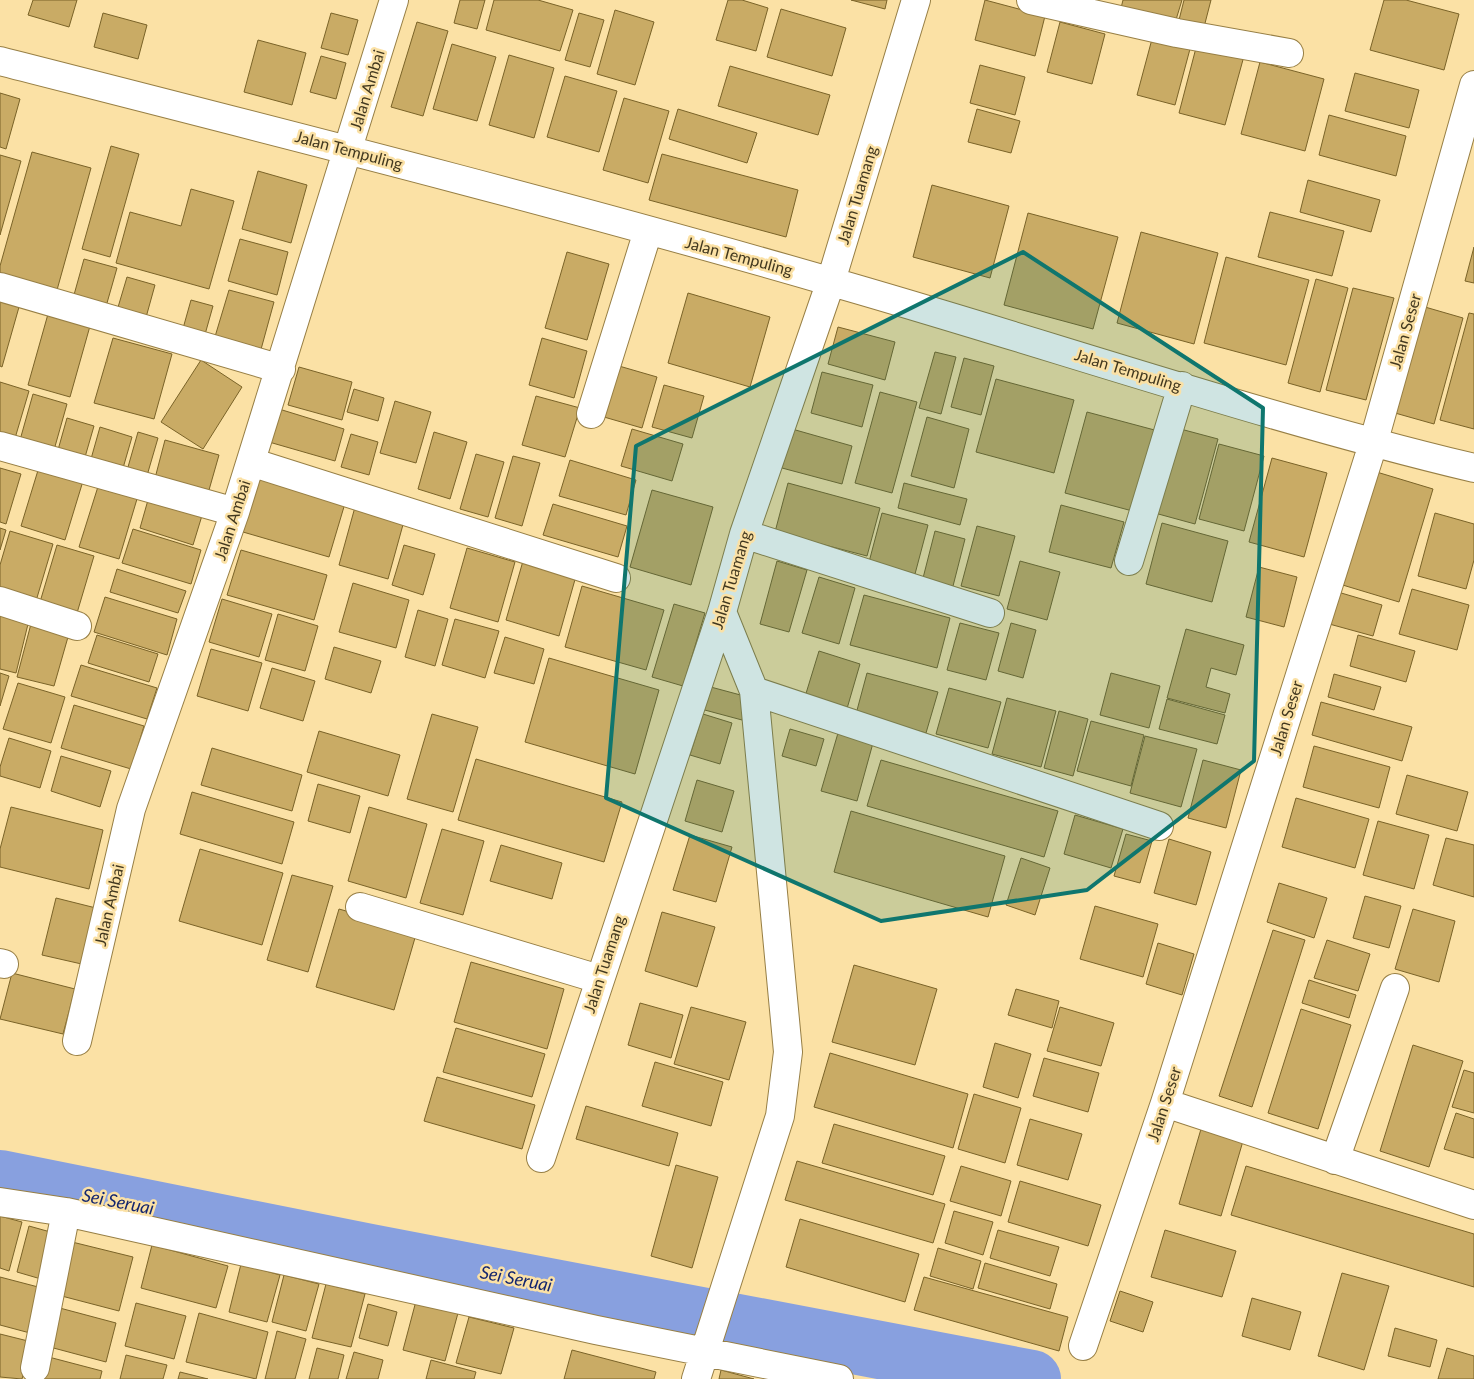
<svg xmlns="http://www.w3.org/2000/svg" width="1474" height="1379" viewBox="0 0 1474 1379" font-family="Lato,sans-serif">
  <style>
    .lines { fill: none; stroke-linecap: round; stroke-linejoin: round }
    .river { stroke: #88a0df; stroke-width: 58 }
    .building { fill: #c9ab65; stroke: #7a6328 }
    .minor-casing { stroke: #977f45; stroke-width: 30 }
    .minor { stroke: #fff; stroke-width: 28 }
    .marked { fill: #0f766e; fill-opacity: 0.2; stroke: #0f766e; stroke-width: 4; stroke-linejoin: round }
    .labels { text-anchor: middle; stroke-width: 5; stroke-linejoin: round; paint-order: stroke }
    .street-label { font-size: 16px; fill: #42381f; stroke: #fbe1a5 }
    .water-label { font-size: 18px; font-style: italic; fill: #14266e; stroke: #fbe1a5 }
  </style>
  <rect width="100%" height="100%" fill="#fbe1a5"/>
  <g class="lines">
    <path class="river" d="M0 1179 370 1253 1032 1379"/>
  </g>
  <path class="building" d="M33 0H77L69 27 28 15Z
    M460 0H485L477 29 454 23Z
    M494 0H538L573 10 560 51 486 30Z
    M728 0H742L768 8 756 51 716 40Z
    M851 0H887L885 9Z
    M985 0 1045 16 1035 56 975 40Z
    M1123 0H1182L1175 23 1121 8Z
    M1184 0H1211L1203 31 1178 24Z
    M1384 0H1406L1459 14 1444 70 1370 50Z
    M781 9 846 28 832 76 767 57Z
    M615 10 654 22 635 85 597 74Z
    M103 13 147 25 138 59 94 47Z
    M331 13 358 20 348 55 321 48Z
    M579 13 604 20 590 67 565 60Z
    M417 22 448 31 423 116 391 107Z
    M1060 22 1105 34 1092 84 1047 72Z
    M1152 39 1190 49 1175 105 1137 95Z
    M258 40 306 53 292 105 244 92Z
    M452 44 496 57 477 121 433 109Z
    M1197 44 1244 56 1225 125 1179 113Z
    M509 55 554 68 534 138 489 125Z
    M321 56 346 63 336 99 310 92Z
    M1260 62 1324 79 1305 151 1241 134Z
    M980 65 1025 77 1015 115 970 103Z
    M730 66 830 95 818 135 718 106Z
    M1355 73 1419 90 1409 128 1345 111Z
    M565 76 617 91 599 152 547 137Z
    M0 93 20 99 6 149 0 147Z
    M624 98 669 111 648 183 603 170Z
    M678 109 757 133 747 163 669 139Z
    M977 109 1020 121 1011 153 968 142Z
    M1329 115 1406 136 1396 176 1319 155Z
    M111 146 139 154 110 257 82 249Z
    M32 152 91 168 57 290 0 275V266Z
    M662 154 798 190 786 237 649 200Z
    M0 155 21 161 0 235Z
    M258 171 307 185 291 243 242 229Z
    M1308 180 1380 200 1371 232 1300 212Z
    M932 185 1009 206 990 278 913 257Z
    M191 189 234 201 209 289 116 263 130 212 181 226Z
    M1270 212 1344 231 1332 276 1258 257Z
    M1028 213 1118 237 1093 329 1004 305Z
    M1141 232 1218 253 1194 344 1117 323Z
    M240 239 288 252 277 295 228 281Z
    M1474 247V283L1465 281Z
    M567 252 609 264 587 340 545 328Z
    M1226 257 1309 280 1286 365 1204 343Z
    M84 259 117 268 105 310 72 302Z
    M127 277 155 285 145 321 116 314Z
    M1316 279 1348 288 1320 392 1288 383Z
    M1353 288 1394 298 1366 400 1326 390Z
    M229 290 274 302 260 353 214 340Z
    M688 293 770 317 750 387 668 363Z
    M0 294 21 300 2 367 0 366Z
    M191 300 213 306 204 338 182 332Z
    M1425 307 1463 318 1434 424 1395 413Z
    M1469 313 1474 314V429L1440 420Z
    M48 314 90 326 70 397 28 385Z
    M838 327 895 342 885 380 828 364Z
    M113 338 172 354 154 419 94 403Z
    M542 338 587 351 574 398 529 385Z
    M935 352 956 357 941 414 919 408Z
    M964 358 994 366 981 415 951 407Z
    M201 360 242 387 203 449 161 422Z
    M619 366 657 377 642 428 604 417Z
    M299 367 352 382 342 420 288 405Z
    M822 372 873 385 862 427 811 413Z
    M996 379 1074 400 1054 473 976 452Z
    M0 382 29 391 13 445 0 441Z
    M664 385 704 396 692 438 652 427Z
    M354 389 384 398 378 421 347 412Z
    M880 392 917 402 892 493 855 483Z
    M33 394 67 404 54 450 20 440Z
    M536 396 580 408 565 457 522 445Z
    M395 401 431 412 416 463 380 453Z
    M279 409 344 429 335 461 269 442Z
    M1087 412 1162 432 1140 513 1065 493Z
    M927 417 969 429 954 488 911 476Z
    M67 418 94 426 83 464 56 457Z
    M100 427 132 437 121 475 89 466Z
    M1173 427 1218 439 1195 524 1151 512Z
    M632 429 683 444 672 481 621 466Z
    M792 429 852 446 842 484 782 468Z
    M138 432 158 438 146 479 126 474Z
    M434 432 467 442 450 499 418 489Z
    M351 434 378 442 369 475 341 467Z
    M165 440 219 455 207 497 154 482Z
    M1219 444 1264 456 1244 531 1199 519Z
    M476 454 504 462 488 517 460 509Z
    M513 456 540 463 522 526 495 518Z
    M1272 458 1327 473 1304 557 1249 542Z
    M570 460 636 480 626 515 559 496Z
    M39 467 83 481 65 540 21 526Z
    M0 468 21 474 6 524 0 522Z
    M1370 470 1433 489 1399 602 1336 583Z
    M260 475 346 500 329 557 243 532Z
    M101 477 140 489 119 559 79 547Z
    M788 483 880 508 867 556 775 532Z
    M904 483 967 499 960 525 898 508Z
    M652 490 713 507 691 585 630 567Z
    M150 493 204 509 193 545 140 528Z
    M553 504 627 526 618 557 543 535Z
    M1061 505 1124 522 1111 568 1049 552Z
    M355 507 404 521 388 579 339 565Z
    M882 513 928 525 915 574 869 562Z
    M1435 513 1474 524V560L1466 589 1418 576Z
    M1162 523 1228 541 1212 602 1146 584Z
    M977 526 1015 536 999 596 961 586Z
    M0 528 6 530 0 550Z
    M133 529 201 550 191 584 122 563Z
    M10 531 53 544 36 601 0 590V565Z
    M935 531 965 539 952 590 922 582Z
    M57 545 94 556 77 613 40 602Z
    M404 545 435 554 423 595 392 585Z
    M467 548 515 562 498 622 450 608Z
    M241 550 327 575 314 620 227 595Z
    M523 561 576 576 559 636 506 620Z
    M777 561 807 570 789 632 760 624Z
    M1020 561 1060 572 1047 620 1007 609Z
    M1259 567 1297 577 1284 627 1246 617Z
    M117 569 186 591 178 613 110 592Z
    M819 577 855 588 839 644 802 633Z
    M353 583 409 600 396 648 339 632Z
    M582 586 664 610 646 670 565 647Z
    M1412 589 1469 605 1457 650 1399 634Z
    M1331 590 1382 605 1373 636 1322 622Z
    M864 595 950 618 937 668 850 645Z
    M105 597 177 619 167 655 94 632Z
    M222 599 272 614 259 657 209 642Z
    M674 604 705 613 683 686 652 677Z
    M418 610 448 619 435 666 405 657Z
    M0 612 29 620 16 673 0 669Z
    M278 614 318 626 305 671 265 660Z
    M455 619 499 631 485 678 442 665Z
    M32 620 70 630 54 686 17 677Z
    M960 623 999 633 986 680 947 670Z
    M1011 623 1036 630 1023 678 998 671Z
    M1186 629 1244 645 1236 675 1211 668 1206 687 1230 694 1225 713 1167 698Z
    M97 635 158 654 149 682 88 663Z
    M1358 635 1415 651 1406 682 1350 666Z
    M505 637 544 649 534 684 494 673Z
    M334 647 381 661 371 693 325 679Z
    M211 649 262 663 248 711 197 696Z
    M819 651 860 664 846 712 804 700Z
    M549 658 659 690 635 774 525 742Z
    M81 665 157 688 147 719 71 696Z
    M272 668 315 681 303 721 260 708Z
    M0 673 9 676 0 706Z
    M867 673 938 692 926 733 856 714Z
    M1111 673 1160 686 1149 728 1100 715Z
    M1334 674 1381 687 1374 710 1328 697Z
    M18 683 65 697 51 743 3 729Z
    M707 686 748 697 742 720 701 709Z
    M949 688 1001 702 988 748 936 734Z
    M1007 698 1056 711 1041 767 992 754Z
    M1167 699 1225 715 1217 744 1159 729Z
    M1321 702 1412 727 1402 761 1312 735Z
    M74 705 144 726 131 769 61 748Z
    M1059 711 1088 719 1073 776 1044 768Z
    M432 714 478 727 453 812 407 799Z
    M703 714 732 723 720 764 690 755Z
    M1091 721 1144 735 1131 786 1077 771Z
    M790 729 824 739 816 766 782 756Z
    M319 731 400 755 388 796 307 772Z
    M838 733 873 743 857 801 821 791Z
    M1145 736 1197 749 1181 807 1130 793Z
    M9 738 51 751 40 788 0 776V767Z
    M1314 746 1390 767 1379 808 1303 787Z
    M212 748 302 775 292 811 201 785Z
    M61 756 111 771 100 807 51 791Z
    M476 759 622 802 604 862 458 820Z
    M881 760 1058 811 1044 857 867 806Z
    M1203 760 1241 770 1226 828 1188 818Z
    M1407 775 1468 792 1457 831 1396 814Z
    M697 780 734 791 722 832 685 821Z
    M318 784 360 796 350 833 308 821Z
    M192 792 294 822 282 864 180 834Z
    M1296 798 1369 819 1355 868 1282 847Z
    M11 807 103 830 89 889 0 867V849Z
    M369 807 427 824 406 898 348 881Z
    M851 811 1005 856 988 917 834 872Z
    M1075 815 1123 829 1111 868 1064 854Z
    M1378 821 1429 835 1414 889 1363 875Z
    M442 829 484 841 463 915 420 903Z
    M1126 834 1152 841 1140 883 1114 876Z
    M690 835 732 847 716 902 673 890Z
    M1446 838 1474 845V897L1433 885Z
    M1169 839 1211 852 1196 905 1154 893Z
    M501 845 562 863 552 899 490 881Z
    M200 849 283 873 262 945 179 921Z
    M1021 858 1050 868 1035 915 1006 905Z
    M292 875 333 886 308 972 267 960Z
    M1279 883 1327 898 1314 938 1267 922Z
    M1365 896 1401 906 1389 948 1353 938Z
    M56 898 100 909 86 965 42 955Z
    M1095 906 1158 924 1143 977 1080 959Z
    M339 909 417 931 394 1010 316 987Z
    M1413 909 1455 921 1439 982 1395 969Z
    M662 912 715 927 697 987 645 971Z
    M1273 930 1305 940 1252 1107 1219 1096Z
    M1327 940 1370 954 1358 991 1314 978Z
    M1158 943 1194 954 1182 995 1146 984Z
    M471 962 564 989 547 1049 454 1022Z
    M854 965 937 989 915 1065 832 1042Z
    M12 973 75 989 63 1034 0 1019Z
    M1309 980 1356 995 1349 1018 1302 1003Z
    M1016 989 1059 1001 1052 1028 1008 1015Z
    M640 1003 683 1015 671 1058 628 1045Z
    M691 1007 746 1022 729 1080 674 1064Z
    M1060 1007 1114 1023 1101 1066 1047 1051Z
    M1301 1009 1351 1025 1318 1129 1268 1113Z
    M456 1028 545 1054 532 1097 443 1072Z
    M995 1043 1031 1054 1018 1098 983 1087Z
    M1413 1045 1463 1061 1429 1167 1380 1151Z
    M830 1053 968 1094 953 1148 814 1107Z
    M1044 1058 1099 1073 1088 1112 1033 1096Z
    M655 1062 723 1082 711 1126 642 1106Z
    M1464 1070 1474 1073V1113L1452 1107Z
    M437 1077 535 1105 522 1149 424 1121Z
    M974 1094 1021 1108 1005 1163 958 1149Z
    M586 1106 678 1133 669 1166 576 1139Z
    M1456 1113 1474 1119V1158L1444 1149Z
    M1030 1119 1082 1134 1068 1180 1017 1165Z
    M834 1124 945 1156 933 1195 822 1163Z
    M1201 1129 1243 1141 1221 1216 1179 1204Z
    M797 1161 945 1204 933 1243 785 1200Z
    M676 1165 718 1177 692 1268 651 1256Z
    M961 1166 1011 1181 1001 1216 950 1201Z
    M1246 1166 1474 1234V1287L1231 1215Z
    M1020 1181 1101 1205 1088 1246 1008 1222Z
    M954 1211 993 1222 983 1255 945 1243Z
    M0 1216 22 1222 9 1271 0 1268Z
    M800 1219 919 1254 905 1302 786 1267Z
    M29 1226 54 1233 41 1279 17 1272Z
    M998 1230 1059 1247 1050 1276 990 1258Z
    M1165 1230 1236 1251 1222 1297 1151 1277Z
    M68 1241 133 1257 119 1311 54 1294Z
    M152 1245 228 1266 216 1308 141 1288Z
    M938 1248 981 1261 973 1289 930 1276Z
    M985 1263 1057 1284 1050 1309 978 1288Z
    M241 1264 280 1275 267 1322 229 1312Z
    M1342 1273 1389 1286 1364 1370 1318 1356Z
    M284 1275 319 1284 306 1331 272 1322Z
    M0 1277 42 1288 30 1333 0 1325Z
    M924 1277 1068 1317 1059 1351 914 1310Z
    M326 1284 365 1294 351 1347 312 1338Z
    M1120 1291 1153 1302 1143 1332 1110 1321Z
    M1252 1298 1301 1312 1290 1350 1242 1336Z
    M416 1301 458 1313 445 1361 403 1350Z
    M136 1303 186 1316 174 1359 125 1346Z
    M368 1304 397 1312 388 1346 359 1338Z
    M56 1307 116 1323 106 1362 46 1346Z
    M199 1313 268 1332 256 1379 186 1362Z
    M469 1317 514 1328 501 1374 456 1363Z
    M1395 1328 1437 1340 1430 1367 1388 1356Z
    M277 1331 306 1339 295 1379H265Z
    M0 1334 32 1342 22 1379 0 1377Z
    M317 1348 344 1355 338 1379H309Z
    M1447 1348 1474 1356V1379H1438Z
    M572 1350 656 1372 654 1379H564Z
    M354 1352 383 1360 378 1379H346Z
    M41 1355 102 1371 100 1379H35Z
    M126 1355 167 1365 163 1379H120Z
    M431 1360 476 1372 474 1379H426Z
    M721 1370 754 1379H719Z
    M180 1372 208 1379H178Z"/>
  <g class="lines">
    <defs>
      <path id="minor" d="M1031 0 1177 33 1289 53
        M0 61C278 132 556 202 832 282 1046 343 1257 416 1474 468
        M0 287 281 369
        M591 414 648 231
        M0 446 235 512
        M251 462 616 578
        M744 534 990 613
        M1129 561 1182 386
        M0 601 77 626
        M754 691 1159 826
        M360 907 599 979
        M0 963 4 964
        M77 1041 131 809 235 512 394 0
        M1165 1103 1474 1205
        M541 1158 722 612 744 534 831 281 916 0
        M1335 1160 1395 988
        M0 1202 66 1212 596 1330 839 1379
        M1083 1346 1165 1103 1373 444 1474 85
        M35 1368 66 1212
        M696 1379 780 1116 788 1052 754 691 722 612"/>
    </defs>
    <use href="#minor" class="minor-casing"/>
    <use href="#minor" class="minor"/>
  </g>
  <path class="marked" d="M1023 252 1263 408 1254 761 1087 890 881 921 606 798 636 446Z"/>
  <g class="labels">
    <g class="street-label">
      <text transform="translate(367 90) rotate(-73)" y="6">Jalan Ambai</text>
      <text transform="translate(349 150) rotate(15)" y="6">Jalan Tempuling</text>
      <text transform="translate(857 195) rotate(-73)" y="6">Jalan Tuamang</text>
      <text transform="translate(739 256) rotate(15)" y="6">Jalan Tempuling</text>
      <text transform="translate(1405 331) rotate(-74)" y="6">Jalan Seser</text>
      <text transform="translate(1128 370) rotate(17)" y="6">Jalan Tempuling</text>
      <text transform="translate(232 520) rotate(-72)" y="6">Jalan Ambai</text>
      <text transform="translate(731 580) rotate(-73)" y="6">Jalan Tuamang</text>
      <text transform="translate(1286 718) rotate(-73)" y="6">Jalan Seser</text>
      <text transform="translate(109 905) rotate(-77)" y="6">Jalan Ambai</text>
      <text transform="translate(604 964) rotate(-72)" y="6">Jalan Tuamang</text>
      <text transform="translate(1164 1104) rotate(-72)" y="6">Jalan Seser</text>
    </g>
    <g class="water-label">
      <text transform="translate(118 1202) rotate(11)" y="6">Sei Seruai</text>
      <text transform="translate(516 1279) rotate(11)" y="6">Sei Seruai</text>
    </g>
  </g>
</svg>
